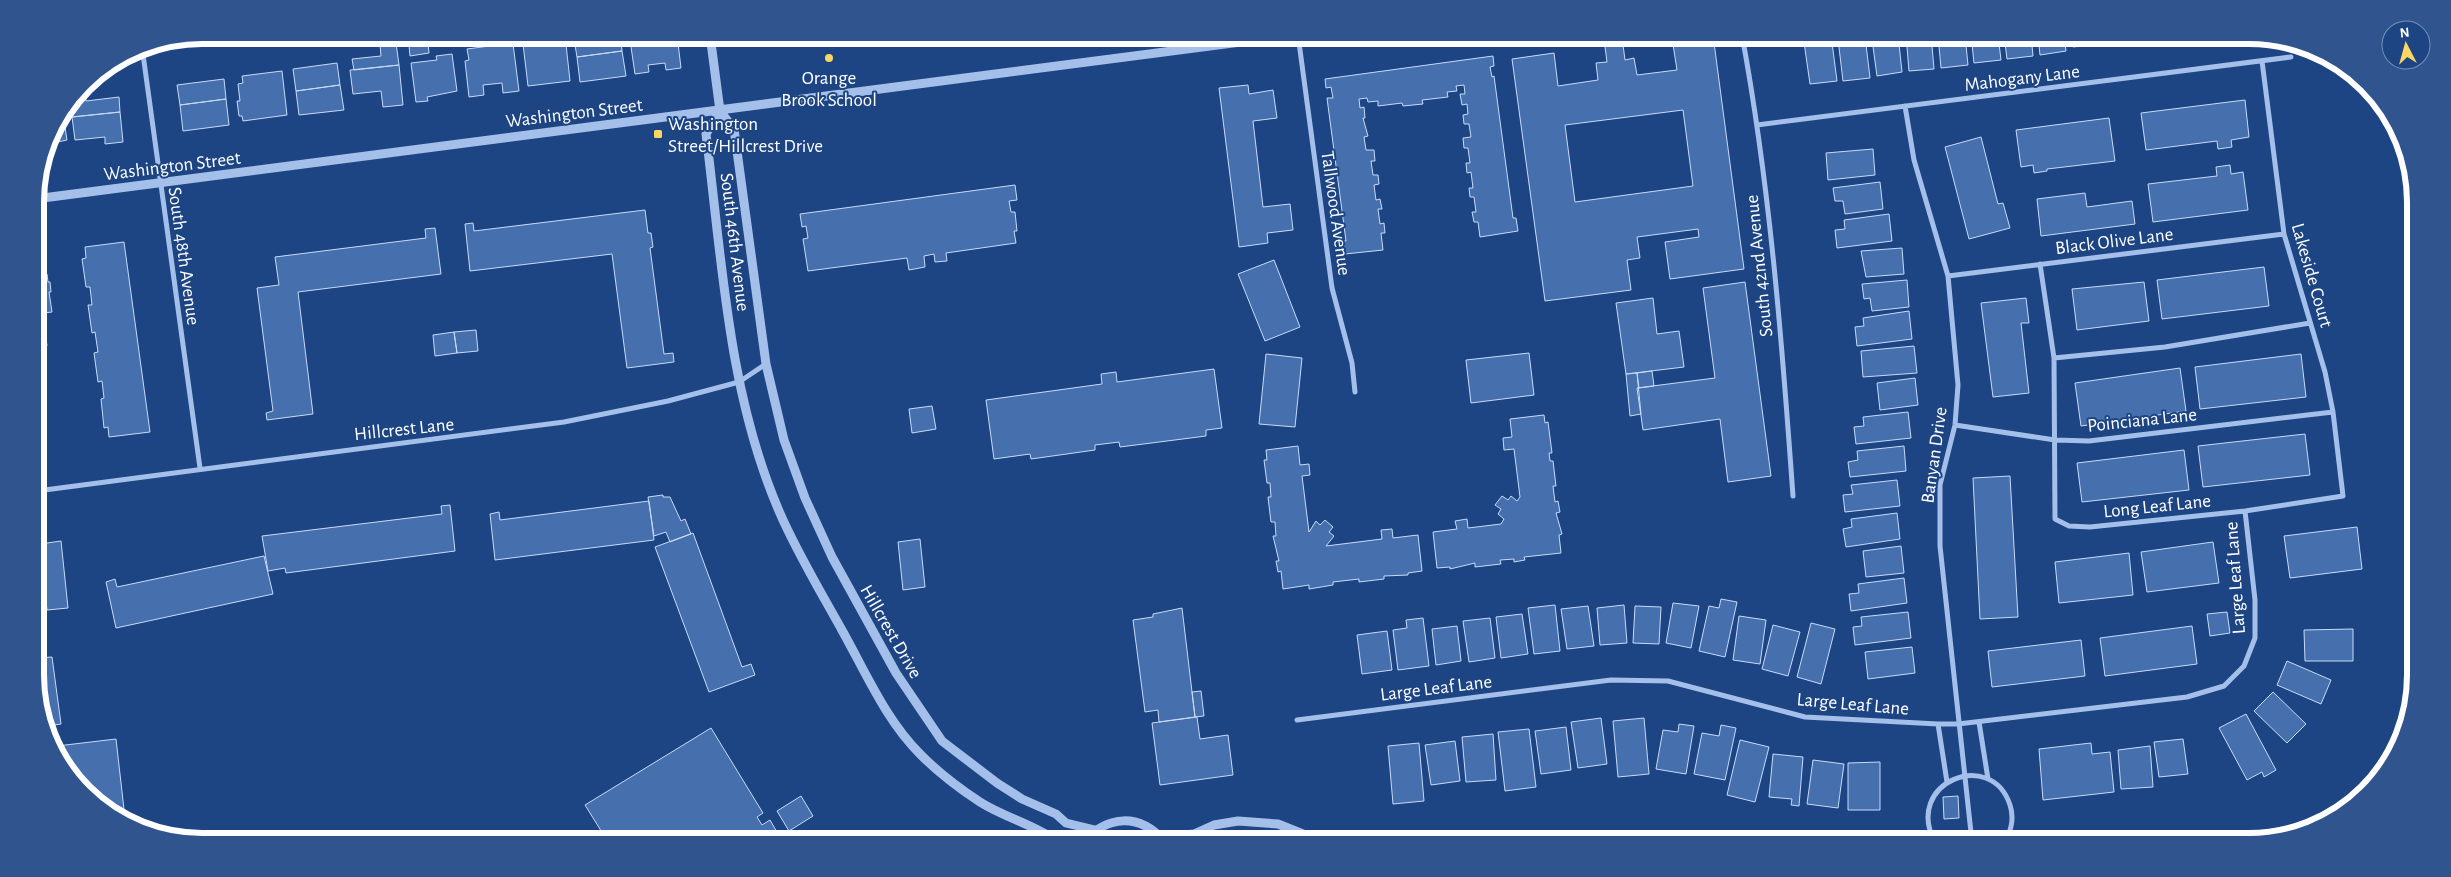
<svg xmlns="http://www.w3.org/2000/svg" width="2451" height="877" viewBox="0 0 2451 877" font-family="'Alegreya Sans',sans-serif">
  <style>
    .building { fill: #456fad; stroke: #c8dbf8; fill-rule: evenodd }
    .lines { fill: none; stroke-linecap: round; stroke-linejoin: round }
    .minor { stroke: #a4c0ea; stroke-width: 5 }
    .tertiary { stroke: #a4c0ea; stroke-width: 9 }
    .poi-dot { fill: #fad662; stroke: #1d4584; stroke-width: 2 }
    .labels { text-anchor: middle; stroke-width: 4; stroke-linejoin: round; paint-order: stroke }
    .poi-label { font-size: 19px; fill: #fff; stroke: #1d4584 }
    .street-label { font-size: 19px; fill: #fff; stroke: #1d4584 }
    .rim { fill: none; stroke: #fff; stroke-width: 6 }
  </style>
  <rect width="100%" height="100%" fill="#1d4584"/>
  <path class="building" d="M408 35H427L429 53 410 56Z
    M548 35H565L570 81 528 86 523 44 549 41Z
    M632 35H677L681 68 666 70 665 63 648 65 649 72 635 74 630 40 633 39Z
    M1692 35H1713L1744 269 1670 279 1665 242 1699 237 1698 229 1637 237 1640 258 1627 260 1631 290 1545 301 1512 59 1554 53 1558 86 1598 80 1596 63 1607 62 1604 39 1622 37 1625 60 1634 58 1637 75 1677 70 1672 38ZM1683 110 1693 186 1575 202 1565 125Z
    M1803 35H1831L1837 81 1810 84Z
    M1891 35H1898L1902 72 1877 76 1872 39Z
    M1906 35H1931L1934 69 1909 71Z
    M1938 35H1965L1968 65 1941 68Z
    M1971 35H1998L2001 60 1974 63Z
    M2004 35H2031L2033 56 2007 59Z
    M2038 35H2064L2066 51 2040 55Z
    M2071 35H2097L2099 44 2073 47Z
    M2104 35H2131L2132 42 2106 46Z
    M2137 35H2165V38L2138 42Z
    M2171 35H2195L2172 38Z
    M512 36 519 91 503 93 502 83 483 85 484 95 469 97 465 61 469 60 467 49 497 45 496 38Z
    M1865 36 1870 78 1843 81 1838 39Z
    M589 37 590 43 621 39 622 51 577 57 574 39Z
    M396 43 399 65 354 70 352 59 381 56 380 45Z
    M622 51 626 76 580 82 577 57Z
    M452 54 457 91 427 97 428 101 416 102 411 63 437 60 436 56Z
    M1493 56 1494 66 1490 67 1492 77 1494 76 1513 218H1516L1518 231 1480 237 1478 222H1474L1472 212H1476L1474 197H1470L1469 188H1473L1471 172 1467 173 1466 163H1470L1468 148H1464L1463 138 1471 137 1469 124H1464L1463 115 1468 114 1467 104 1462 105 1460 94H1465L1464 85 1456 86 1457 91 1447 92 1448 97 1422 100 1423 104 1403 106 1402 103 1378 106V101L1368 102 1367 98 1359 99 1360 108 1364 107 1365 118H1363L1368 136 1364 137 1366 150H1374L1375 161H1371L1373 175H1378L1379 184 1374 185 1376 200 1380 199 1382 209H1378L1380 224 1384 223 1385 233H1381L1383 250 1345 254 1343 241H1346L1327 98H1333L1331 87 1326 88 1325 79Z
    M337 63 340 85 296 91 293 69Z
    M399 65 403 105 383 107 381 91 353 94 350 70Z
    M282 71 287 115 243 121 242 116H239L237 101H240L238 84 243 83 242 76Z
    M224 79 226 99 180 105 177 85Z
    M340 85 344 110 299 115 296 91Z
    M1248 85 1249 94 1273 90 1277 118 1253 121 1263 207 1290 204 1293 230 1267 233 1268 243 1239 247 1219 88Z
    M85 92 86 101 119 97 120 112 72 117 71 104 79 93Z
    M226 99 229 125 183 131 180 105Z
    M2245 100 2249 137 2231 140 2232 147 2218 149 2217 141 2146 150 2141 113Z
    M120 112 123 142 105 144V137L75 140 72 117Z
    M63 114 67 140 53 143V145L47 146 52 128Z
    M2109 118 2115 161 2047 169V171L2034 173 2033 165 2021 167 2016 130Z
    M1981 137 1998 204 2003 203 2010 228 1969 239 1945 147Z
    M1873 149 1875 175 1828 180 1826 153Z
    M2230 165 2231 174 2243 172 2248 210 2153 222 2148 184 2217 176 2216 167Z
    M1880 182 1883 209 1845 214 1843 201H1835L1833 188Z
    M1015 185 1017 200 1009 201 1011 212H1015L1017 231H1014L1016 243 946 253 947 261 935 262 934 254 924 256 925 267 909 270 907 258 808 271 803 239 808 238 806 226 802 227 800 214Z
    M2085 193 2087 207 2132 201 2135 224 2041 236 2037 199Z
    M645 210 648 233H651L653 247 650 248 664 354 673 353 674 362 627 368 612 254 470 271 465 224 473 223 474 231Z
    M1889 214 1892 241 1837 248 1835 230 1845 229 1844 220Z
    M435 228 441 274 298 292 313 414 267 420 266 413 273 411 257 288 279 285 275 257 426 238 425 229Z
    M124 242 150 432 109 437 108 427 104 428 101 399 104 398 102 381 98 382 94 353 98 352 95 332 92 333 88 305H92L90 287H86L82 259 86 258 85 247Z
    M1902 248 1904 274 1866 277 1861 251Z
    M1274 260 1300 327 1265 341 1238 274Z
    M2264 267 2269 306 2162 319 2157 280Z
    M36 272 38 275 47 274 48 282H50L51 292H49L52 312 36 314Z
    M1907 280 1909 307 1872 311 1870 298 1864 299 1862 284Z
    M1745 282 1771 476 1728 482 1720 419 1643 430 1637 388 1715 378 1703 288Z
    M2144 282 2149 321 2077 330 2072 289Z
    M1653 298 1657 334 1679 331 1684 367 1626 374 1616 303Z
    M2026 298 2029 323H2021L2029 393 1993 397 1981 303Z
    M1909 311 1912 339 1857 346 1855 327 1864 326 1863 318Z
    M44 323 47 346 36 347V325Z
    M476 330 478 351 457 353 454 332Z
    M454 332 457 353 435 356 433 335Z
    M1914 346 1917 373 1863 377 1861 351Z
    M1529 353 1534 395 1471 403 1466 360Z
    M1266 354 1302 358 1295 427 1259 424Z
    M2301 354 2306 397 2200 409 2195 367Z
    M2180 368 2186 411 2081 426 2075 383Z
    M1214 369 1222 428 1206 430V436L1120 447 1119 442 1095 445V450L1031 459 1030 454 994 459 986 400 1102 384 1101 374 1116 372 1117 382Z
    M1652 371 1654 386 1639 388 1637 373Z
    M1637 373 1641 414 1630 416 1626 374Z
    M1915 378 1918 405 1880 410 1877 383Z
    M932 406 936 429 912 433 909 409Z
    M1908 412 1911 438 1856 444 1854 427 1864 426 1863 417Z
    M1544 415 1545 423 1548 422 1552 453H1549L1550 461H1553L1556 486H1553L1555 502 1558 501 1560 512 1556 513 1562 534 1559 535 1561 553 1524 557 1525 560 1514 562V559L1500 560 1501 564 1475 567V563L1450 569V567L1437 568 1433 532 1457 529 1455 521 1467 519 1468 528 1501 524 1504 519 1498 514 1501 509 1495 505 1502 496 1508 500 1511 496 1517 501 1520 497 1514 449 1504 450 1503 438 1512 437 1510 419Z
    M2305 434 2310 475 2203 487 2198 446Z
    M1298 446 1300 465 1309 464 1310 475 1302 476 1309 532 1316 521 1320 525 1325 520 1333 527 1329 532 1334 536 1326 546 1382 539 1381 530 1392 529 1393 538 1418 535 1422 571 1408 573V575L1384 576V579L1359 582V579L1333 582V585L1309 589V585L1283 589 1281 571 1278 572 1276 561H1279L1273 536H1276L1275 522H1271L1268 497H1271L1270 483H1267L1264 460H1267L1266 450Z
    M1904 446 1906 471 1850 477 1848 462 1858 460 1857 451Z
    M2184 450 2189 490 2082 502 2077 463Z
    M2010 476 2018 617 1980 619 1973 478Z
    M1897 480 1900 506 1845 512 1843 495 1853 494 1851 485Z
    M663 495V497H670L681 521 685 519 691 534 670 542 666 532 654 536 648 497Z
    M649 501 654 540 495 560 490 514 499 512 500 520Z
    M450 505 455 551 286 573 285 568 268 571 262 536 442 514 441 506Z
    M1897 513 1900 539 1846 547 1843 529 1852 527 1851 519Z
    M2357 527 2362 569 2290 578 2284 536Z
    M693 533 742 667 751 664 755 675 709 692 655 547Z
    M920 539 925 587 903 590 898 542Z
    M61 541 68 608 47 610 40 544Z
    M2213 542 2219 583 2147 592 2141 552Z
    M1901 546 1904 573 1866 577 1863 551Z
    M2129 553 2133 595 2059 603 2055 562Z
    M264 556 273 594 116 628 106 582 115 579 117 587Z
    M1904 578 1907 603 1851 611 1849 594 1859 593 1858 584Z
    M1721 599 1737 602 1725 657 1699 651 1709 606 1719 608Z
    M1673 603 1699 606 1691 648 1666 643Z
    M1555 605 1560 651 1534 654 1528 608Z
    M1624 605 1627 643 1600 645 1597 608Z
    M1588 606 1594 646 1567 649 1561 609Z
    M1635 606 1661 607 1659 644 1633 643Z
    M1182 608 1195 717 1159 722 1158 710 1145 712 1133 620 1153 617V614Z
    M1908 612 1911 638 1855 645 1853 627 1862 626 1861 617Z
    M2227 612 2230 633 2210 636 2207 614Z
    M1522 614 1528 654 1501 658 1496 617Z
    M1739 616 1766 620 1760 664 1733 660Z
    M1423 618 1429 666 1398 670 1393 630 1407 628 1406 620Z
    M1490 618 1495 658 1469 662 1463 621Z
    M1811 623 1835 629 1821 684 1797 677Z
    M1773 625 1800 632 1788 676 1762 669Z
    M1457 626 1461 661 1436 665 1432 629Z
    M2192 626 2197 664 2105 676 2100 638Z
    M2353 629V661H2305L2304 630Z
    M1387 631 1392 670 1362 674 1357 635Z
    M2081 640 2085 676 1992 687 1988 651Z
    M1912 647 1915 673 1868 679 1865 652Z
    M52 657 61 724 47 726 38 708V658Z
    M2287 661 2331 680 2321 704 2277 685Z
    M1201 691 1204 716 1195 717 1192 692Z
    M2273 692 2306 724 2287 743 2254 711Z
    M2246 714 2276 770 2264 777 2262 772 2247 780 2219 728Z
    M1197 717 1200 739 1228 735 1233 775 1160 785 1152 723Z
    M1601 718 1607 764 1578 768 1571 722Z
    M1644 718 1649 774 1618 777 1613 721Z
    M1679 724 1694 726 1686 774 1656 769 1663 730 1678 732Z
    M1721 725 1736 728 1725 780 1694 774 1702 733 1719 736Z
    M1566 727 1571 770 1541 774 1535 731Z
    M711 728 763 813 757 817 762 825 770 820 778 834 770 839 772 842H698L694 836 684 842H608L585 805Z
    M1529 729 1536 787 1505 791 1498 732Z
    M1493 734 1496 780 1466 782 1462 737Z
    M116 739 125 818 76 785 57 746Z
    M2183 739 2188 774 2159 777 2154 742Z
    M1740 740 1769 747 1755 802 1727 795Z
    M1455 741 1460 781 1431 785 1425 745Z
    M1419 743 1424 801 1393 804 1388 746Z
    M2091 743 2092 754 2110 752 2114 792 2043 800 2039 749Z
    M2150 746 2153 787 2121 789 2118 750Z
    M1773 754 1803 757 1799 806 1791 805 1792 799 1769 797Z
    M1813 760 1844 764 1838 808 1807 804Z
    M1880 762V810H1848V763Z
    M801 796 813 816 789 831 777 811Z
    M1958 796 1959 818 1944 819 1943 797Z"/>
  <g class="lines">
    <path class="minor" d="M1298 35 1332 288 1352 363 1355 392
      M1742 35C1770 187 1782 342 1793 496
      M142 47 200 468
      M1905 106 1914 160 1948 276 1958 385 1955 425 1940 485V546L1972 842
      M1757 125 2291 57
      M2040 264 2054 358 2055 519 2069 526 2090 527 2245 511 2343 496 2333 412 2325 372 2284 234 2262 61
      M1948 276 2284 234
      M2054 358 2165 347 2310 323
      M1955 425 2055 440 2089 441 2333 412
      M37 491 564 422 668 401 739 382 766 364
      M1297 720 1611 680 1668 681 1805 717 1938 724H1958L2187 697 2224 686 2244 666 2255 638V600L2245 511
      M1979 722 1988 779
      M1938 724 1947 782
      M1935 842C1903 783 1991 747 2010 805 2014 817 2012 831 2004 842"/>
    <path class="tertiary" d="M710 35 720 111 734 129 766 364 784 440 805 498 832 557 896 673 942 741 997 783 1022 799 1056 814 1066 823 1095 830
      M720 111 706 134C722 260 728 393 779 511 797 553 821 592 843 632 867 675 886 720 921 755 938 772 960 789 980 802 1005 818 1034 824 1058 842
      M35 199 1295 35
      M1161 837 1194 834 1214 825 1238 821 1278 824 1323 842
      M1083 842C1108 815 1139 813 1164 841
      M1235 842H1315"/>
  </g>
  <g class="poi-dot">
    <circle cx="829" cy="58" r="5"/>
    <rect x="653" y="129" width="10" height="10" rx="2.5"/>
  </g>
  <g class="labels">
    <g class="poi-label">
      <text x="829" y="84">Orange<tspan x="829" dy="22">Brook School</tspan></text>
      <text x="668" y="130" text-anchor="start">Washington<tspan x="668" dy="22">Street/Hillcrest Drive</tspan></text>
    </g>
    <g class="street-label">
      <text transform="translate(2022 77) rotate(-7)" y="7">Mahogany Lane</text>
      <text transform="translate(574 112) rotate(-7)" y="7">Washington Street</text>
      <text transform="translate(172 165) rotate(-7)" y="7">Washington Street</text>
      <text transform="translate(1337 213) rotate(82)" y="7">Tallwood Avenue</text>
      <text transform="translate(2114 240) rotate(-7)" y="7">Black Olive Lane</text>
      <text transform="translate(736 242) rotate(83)" y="7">South 46th Avenue</text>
      <text transform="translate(185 256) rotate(82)" y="7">South 48th Avenue</text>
      <text transform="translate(1758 266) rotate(-96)" y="7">South 42nd Avenue</text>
      <text transform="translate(2313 275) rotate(74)" y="7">Lakeside Court</text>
      <text transform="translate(2142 419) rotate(-6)" y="7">Poinciana Lane</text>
      <text transform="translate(404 428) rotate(-6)" y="7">Hillcrest Lane</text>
      <text transform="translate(1933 455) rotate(-82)" y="7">Banyan Drive</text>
      <text transform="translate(2157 505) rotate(-6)" y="7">Long Leaf Lane</text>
      <text transform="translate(2234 578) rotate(-94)" y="7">Large Leaf Lane</text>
      <text transform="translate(892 631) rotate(60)" y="7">Hillcrest Drive</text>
      <text transform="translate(1436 687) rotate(-7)" y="7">Large Leaf Lane</text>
      <text transform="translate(1853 703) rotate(5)" y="7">Large Leaf Lane</text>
    </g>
  </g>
  <path d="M0 0H2451V877H0ZM202 44H2249A158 158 0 0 1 2407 202V675A158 158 0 0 1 2249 833H202A158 158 0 0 1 44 675V202A158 158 0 0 1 202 44Z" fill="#2f548e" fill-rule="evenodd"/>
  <path class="rim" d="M202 44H2249A158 158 0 0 1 2407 202V675A158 158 0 0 1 2249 833H202A158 158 0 0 1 44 675V202A158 158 0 0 1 202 44Z"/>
  <g transform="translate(2406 45) rotate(354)"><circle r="24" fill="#1d4584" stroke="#778fb5"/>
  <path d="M0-4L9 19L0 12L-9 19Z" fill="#fad662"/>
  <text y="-8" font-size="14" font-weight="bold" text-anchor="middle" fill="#ffffff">N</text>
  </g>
</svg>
